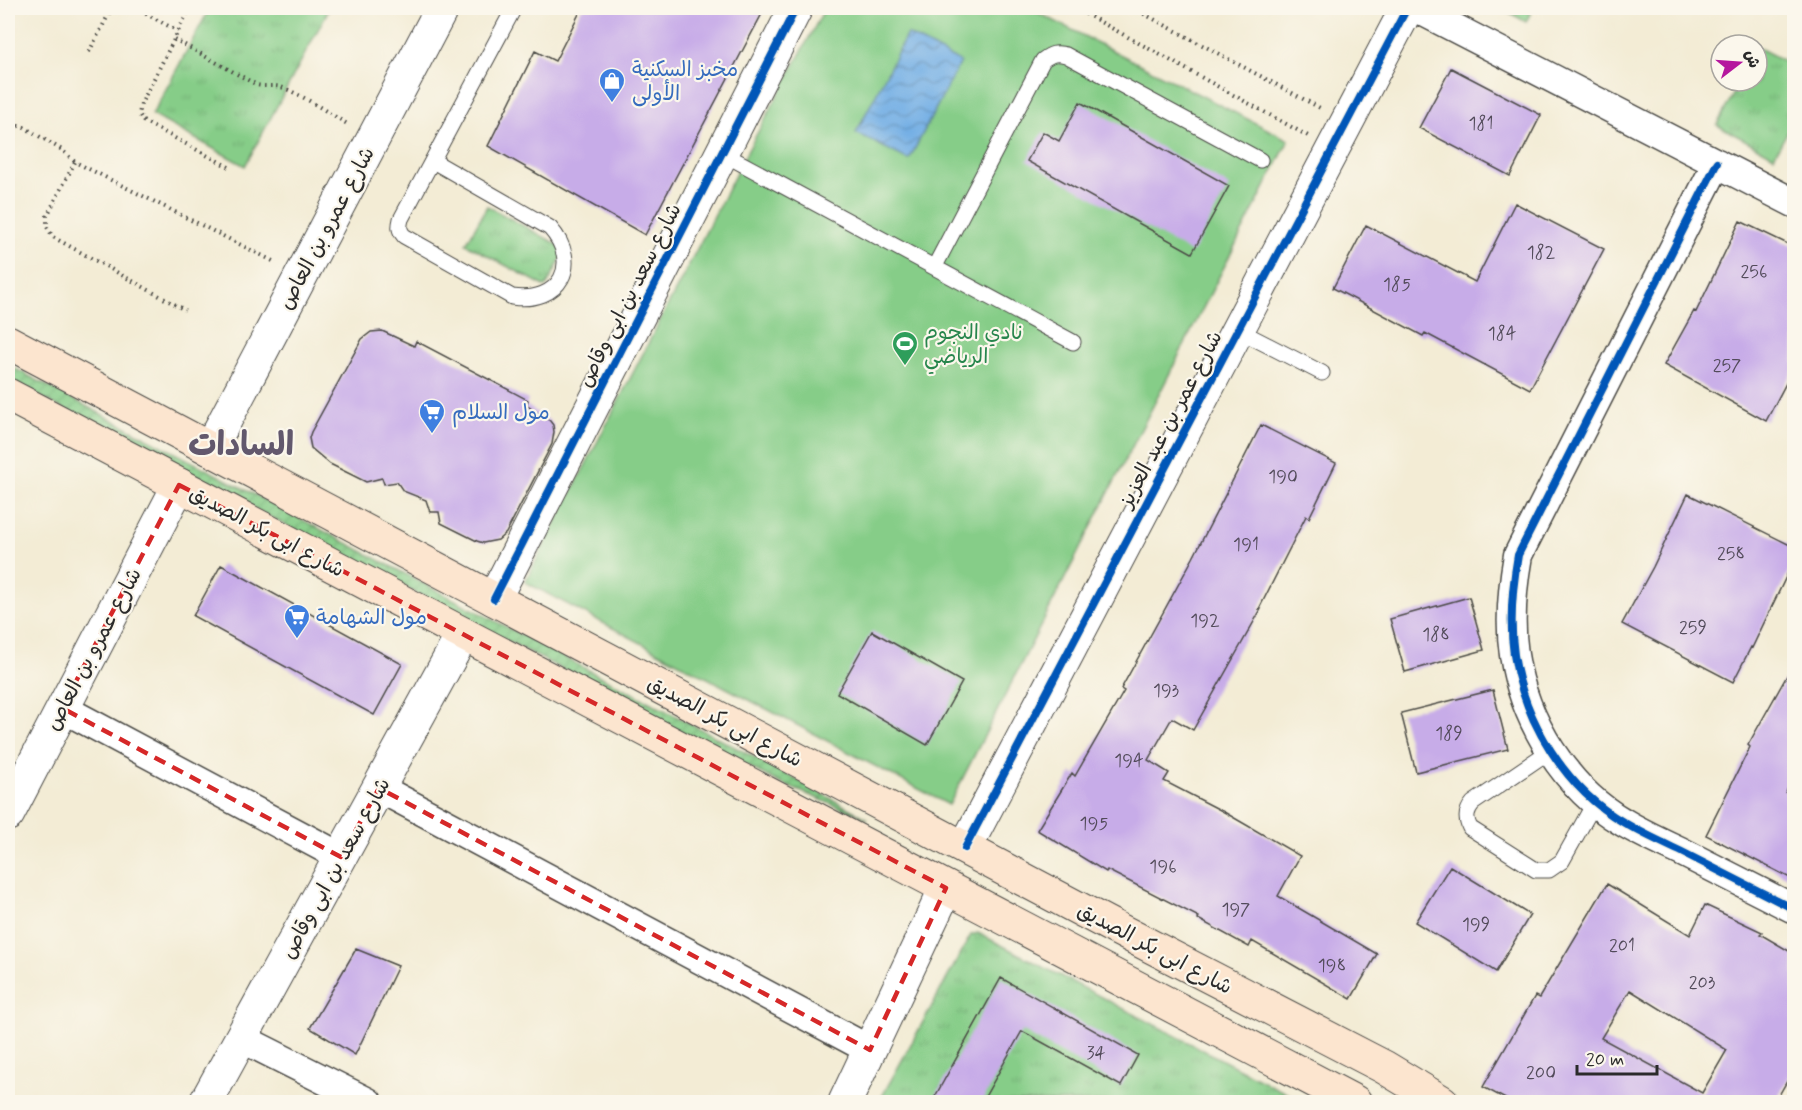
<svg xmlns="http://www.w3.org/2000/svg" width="1802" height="1110" viewBox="0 0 1802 1110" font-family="Mynerve,'Playpen Sans Arabic',sans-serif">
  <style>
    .grass { fill: url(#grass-tufts); stroke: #587c5a; stroke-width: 1.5 }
    .garden { fill: url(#garden-furrows); stroke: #587c5a; stroke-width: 1.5 }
    .pitch { fill: #86cd88; stroke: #587c5a; stroke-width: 1.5 }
    .water { fill: url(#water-waves); stroke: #4f6d88; stroke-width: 1.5 }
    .building { fill: #c7ace8; fill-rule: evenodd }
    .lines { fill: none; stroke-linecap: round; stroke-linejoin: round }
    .service-casing { stroke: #494844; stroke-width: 17 }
    .minor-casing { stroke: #494844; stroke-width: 31 }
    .tertiary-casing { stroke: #494844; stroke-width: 35 }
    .secondary-casing { stroke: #494844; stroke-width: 35 }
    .path { stroke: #494844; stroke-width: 4; stroke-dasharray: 1.5 4.5; stroke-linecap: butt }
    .service { stroke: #fff; stroke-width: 15 }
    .minor { stroke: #fff; stroke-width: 28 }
    .tertiary { stroke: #fff; stroke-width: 33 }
    .secondary { stroke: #fce5cf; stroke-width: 33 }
    .cycleway-casing { stroke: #fbf7ec; stroke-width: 11 }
    .cycleway { stroke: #0057b8; stroke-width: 8 }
    .marked { fill: none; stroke: #d62828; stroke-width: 4.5; stroke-dasharray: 12 8; stroke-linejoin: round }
    .labels { text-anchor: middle; stroke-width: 4.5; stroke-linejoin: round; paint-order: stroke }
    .number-label { font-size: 18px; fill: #524b5a }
    .shop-label { font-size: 21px; fill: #366cbe; stroke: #fbf7ec; text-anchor: start }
    .street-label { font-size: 21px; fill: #2b2b2b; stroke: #fbf7ec }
    .leisure-label { font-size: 21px; fill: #27864d; stroke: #fbf7ec; text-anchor: start }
    .town-label { font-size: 33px; font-weight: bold; fill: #62586d; stroke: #fbf7ec }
  </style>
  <defs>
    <pattern id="grass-tufts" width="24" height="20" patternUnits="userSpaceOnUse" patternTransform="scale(1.5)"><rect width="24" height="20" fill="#86cd88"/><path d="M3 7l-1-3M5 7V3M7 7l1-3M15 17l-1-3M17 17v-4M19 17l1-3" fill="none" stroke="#74b076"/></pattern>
    <pattern id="garden-furrows" width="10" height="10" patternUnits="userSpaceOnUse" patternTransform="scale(1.5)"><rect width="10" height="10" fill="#86cd88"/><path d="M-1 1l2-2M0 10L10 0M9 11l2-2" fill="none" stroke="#74b076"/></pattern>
    <pattern id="water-waves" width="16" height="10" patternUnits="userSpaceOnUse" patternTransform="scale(1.5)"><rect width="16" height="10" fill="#73afe5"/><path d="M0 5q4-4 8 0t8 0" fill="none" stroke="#5f8fba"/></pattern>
  </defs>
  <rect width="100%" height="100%" fill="#fbf7ec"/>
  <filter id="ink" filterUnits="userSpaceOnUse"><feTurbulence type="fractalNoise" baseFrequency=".0167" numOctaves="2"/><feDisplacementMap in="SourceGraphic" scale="12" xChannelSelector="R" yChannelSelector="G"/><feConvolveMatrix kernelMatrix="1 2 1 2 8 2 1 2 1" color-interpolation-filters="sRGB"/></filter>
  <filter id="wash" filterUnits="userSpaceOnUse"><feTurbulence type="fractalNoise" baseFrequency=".008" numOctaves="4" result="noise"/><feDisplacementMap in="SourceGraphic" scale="24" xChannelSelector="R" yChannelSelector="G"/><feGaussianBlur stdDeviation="1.35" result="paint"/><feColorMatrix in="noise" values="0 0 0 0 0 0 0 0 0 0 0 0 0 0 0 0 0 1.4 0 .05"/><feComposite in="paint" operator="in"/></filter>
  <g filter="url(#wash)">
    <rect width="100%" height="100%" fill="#f3ecd5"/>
    <path class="grass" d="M210 8 329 9 245 166 152 115Z
      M1501 8H1533L1526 22Z
      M1757 47 1794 66V120L1774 156 1717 125 1739 83 1736 81H1757Z
      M487 206 566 249 546 287 466 244Z
      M978 933 1303 1102H879L971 935Z"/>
    <path class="garden" d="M8 365 788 775 868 819 780 783 8 380Z"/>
    <path class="pitch" d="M825 8H1029L1289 140 949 805 525 582 747 152Z"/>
    <path class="water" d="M907 34 960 62 909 160 856 133Z"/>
    <g id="blocks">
      <path class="building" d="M582 8H765L645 235 488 146 535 51 555 61Z
        M1451 68 1541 115 1510 176 1419 128Z
        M1080 102 1229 186 1192 253 1027 161 1043 132 1059 141Z
        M1515 203 1604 249 1530 389 1425 333 1423 336 1333 288 1366 225 1475 282Z
        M1740 221 1794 247V368L1766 421 1664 365 1694 311 1696 312Z
        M382 331 414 346 416 341 528 400 526 405 550 421 553 425 554 432 552 444 506 533 498 540 483 543 477 541 441 523 439 512H430L426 500 403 491 397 482 384 484 382 478 366 482 330 464 311 448 309 438 311 432 362 339 371 332Z
        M1261 425 1336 463 1309 518 1306 516 1259 609H1261L1193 730 1172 718 1148 760 1169 773 1164 781 1224 812 1300 856 1278 896 1377 954 1351 999 1252 941 1249 947 1198 919 1199 917 1107 870 1106 872 1037 830 1072 773 1075 776 1124 691 1121 689 1193 558Z
        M1688 494 1794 547V560L1752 648 1751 647 1733 682 1622 624 1653 567Z
        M221 565 402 664 374 715 193 616Z
        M1469 597 1484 650 1405 672 1390 619Z
        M872 631 962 682 927 745 837 693Z
        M1794 663V771L1786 793 1794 798V880L1706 835 1750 747 1748 745Z
        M1493 690 1508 749 1416 772 1401 713Z
        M1450 866 1530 915 1496 972 1415 922Z
        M1607 884 1690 935 1705 905 1762 932 1760 934 1794 954V1069L1775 1102H1511L1483 1087 1535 996 1539 998ZM1630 990 1727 1050 1702 1093 1601 1038Z
        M356 949 398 966 355 1055 310 1028Z
        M1001 978 1138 1055 1121 1086 1022 1031 982 1102H932Z"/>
    </g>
  </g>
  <g filter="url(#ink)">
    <use href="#blocks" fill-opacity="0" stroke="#494844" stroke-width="1.5"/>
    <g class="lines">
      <defs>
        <path id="service" d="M722 153 1073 342
          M433 161 550 228C582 264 560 304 512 297L404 236C399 230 399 227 401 219L514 8
          M935 266 1043 60C1051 54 1056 52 1066 55L1260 160
          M1238 330 1322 373
          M1551 750 1473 803C1466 811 1465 818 1470 828L1536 870H1549L1562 861 1595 802"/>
        <path id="minor" d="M1416 8 1794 203
          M1717 163 1518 555C1512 589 1509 621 1514 655 1524 721 1566 789 1623 822 1641 833 1661 842 1680 851 1718 870 1756 890 1794 909
          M62 708 341 857
          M379 788 870 1050
          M241 1038 368 1102"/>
        <path id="tertiary" d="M210 449 442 8
          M494 599 796 8
          M8 814 179 485
          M965 848 1407 8
          M206 1102 463 634
          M845 1102 946 888"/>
        <path id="secondary" d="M8 342 1108 924 1384 1067 1442 1102
          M8 395 1355 1102"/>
      </defs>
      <use href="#service" class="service-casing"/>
      <use href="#minor" class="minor-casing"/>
      <use href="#tertiary" class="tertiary-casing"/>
      <use href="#secondary" class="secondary-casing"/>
      <path class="path" d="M135 8 178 31
        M190 8 141 104 139 114 143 121 229 167
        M1075 8 1308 136
        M1133 8 1322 109
        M174 39 257 85C265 87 273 85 281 87 301 94 330 114 349 125
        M89 52 112 8
        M8 141 15 128 19 126 24 127 62 150 75 162 275 262
        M75 162 47 216V227L53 237 185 310"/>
      <use href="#service" class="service"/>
      <use href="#minor" class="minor"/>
      <use href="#tertiary" class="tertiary"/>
      <use href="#secondary" class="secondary"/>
      <defs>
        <path id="cycleway" d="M1717 163 1518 555C1512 589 1509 621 1514 655 1524 721 1566 789 1623 822 1641 833 1661 842 1680 851 1718 870 1756 890 1794 909
          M494 599 796 8
          M965 848 1407 8"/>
      </defs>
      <use href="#cycleway" class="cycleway-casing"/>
      <use href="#cycleway" class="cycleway"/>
    </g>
  </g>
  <path class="marked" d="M179 485 946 888 870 1050 379 788 341 857 62 708Z"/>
  <defs>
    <symbol id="shop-pin" viewBox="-11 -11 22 30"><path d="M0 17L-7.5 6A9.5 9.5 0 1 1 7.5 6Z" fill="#3f7fe0" stroke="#fbf7ec"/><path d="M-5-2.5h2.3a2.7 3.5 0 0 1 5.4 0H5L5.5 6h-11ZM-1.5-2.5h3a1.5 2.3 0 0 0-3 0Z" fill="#fff"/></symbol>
    <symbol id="stadium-pin" viewBox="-11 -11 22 30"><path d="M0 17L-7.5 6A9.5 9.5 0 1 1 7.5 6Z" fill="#2e9e5b" stroke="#fbf7ec"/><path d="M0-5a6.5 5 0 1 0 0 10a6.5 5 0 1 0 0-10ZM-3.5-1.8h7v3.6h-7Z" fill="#fff"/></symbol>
    <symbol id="supermarket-pin" viewBox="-11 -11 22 30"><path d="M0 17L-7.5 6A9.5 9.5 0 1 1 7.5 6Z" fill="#3f7fe0" stroke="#fbf7ec"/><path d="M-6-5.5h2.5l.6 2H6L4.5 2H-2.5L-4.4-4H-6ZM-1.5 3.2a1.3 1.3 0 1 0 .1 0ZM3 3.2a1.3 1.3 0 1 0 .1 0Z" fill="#fff"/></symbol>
  </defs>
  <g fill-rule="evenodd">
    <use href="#shop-pin" x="597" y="66" width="30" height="40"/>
    <use href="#stadium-pin" x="890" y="329" width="30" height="40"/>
    <use href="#supermarket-pin" x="417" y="397" width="30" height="40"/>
    <use href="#supermarket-pin" x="282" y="602" width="30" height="40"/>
  </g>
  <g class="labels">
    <g class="number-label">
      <text x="1481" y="129">181</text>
      <text x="1541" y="258">182</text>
      <text x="1754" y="277">256</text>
      <text x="1397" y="290">185</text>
      <text x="1502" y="339">184</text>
      <text x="1727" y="371">257</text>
      <text x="1283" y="482">190</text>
      <text x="1246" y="550">191</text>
      <text x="1731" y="559">258</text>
      <text x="1205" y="626">192</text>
      <text x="1693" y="633">259</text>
      <text x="1436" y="640">188</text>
      <text x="1166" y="696">193</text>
      <text x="1449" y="739">189</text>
      <text x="1129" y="766">194</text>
      <text x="1094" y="829">195</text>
      <text x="1163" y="872">196</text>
      <text x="1236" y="915">197</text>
      <text x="1476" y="930">199</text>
      <text x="1622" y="951">201</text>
      <text x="1332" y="971">198</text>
      <text x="1702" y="988">203</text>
      <text x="1096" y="1058">34</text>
      <text x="1541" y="1078">200</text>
    </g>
    <g class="shop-label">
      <text x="632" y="76">مخبز السكنية<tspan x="632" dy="24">الأولى</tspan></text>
      <text x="452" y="419">مول السلام</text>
      <text x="316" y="624">مول الشهامة</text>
    </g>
    <g class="street-label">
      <text transform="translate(326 228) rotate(-62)" y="7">شارع عمرو بن العاص</text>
      <text transform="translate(629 295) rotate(-63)" y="7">شارع سعد بن ابى وقاص</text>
      <text transform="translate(1170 419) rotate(-62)" y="7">شارع عمر بن عبد العزيز</text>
      <text transform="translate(267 531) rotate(28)" y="7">شارع ابى بكر الصديق</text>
      <text transform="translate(93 649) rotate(-62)" y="7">شارع عمرو بن العاص</text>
      <text transform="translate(725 721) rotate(28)" y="7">شارع ابى بكر الصديق</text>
      <text transform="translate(335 868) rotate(-61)" y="7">شارع سعد بن ابى وقاص</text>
      <text transform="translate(1155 948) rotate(28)" y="7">شارع ابى بكر الصديق</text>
    </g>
    <g class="leisure-label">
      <text x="924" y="339">نادي النجوم<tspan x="924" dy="24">الرياضي</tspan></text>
    </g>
    <g class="town-label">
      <text x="241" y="455">السادات</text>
    </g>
  </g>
  <rect width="1802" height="1110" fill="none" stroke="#fbf7ec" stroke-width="30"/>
  <g transform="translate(1739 63) rotate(73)"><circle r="28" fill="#fbf7ec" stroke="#a8a59f" stroke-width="1.5"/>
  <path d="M0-4.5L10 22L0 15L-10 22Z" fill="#b5179e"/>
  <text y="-9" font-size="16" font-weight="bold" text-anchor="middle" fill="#2b2b2b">ش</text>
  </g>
  <path d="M1577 1065v9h80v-9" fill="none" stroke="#2b2b2b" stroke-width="3"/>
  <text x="1586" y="1065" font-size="18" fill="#2b2b2b" stroke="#fbf7ec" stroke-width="4.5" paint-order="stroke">20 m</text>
</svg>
